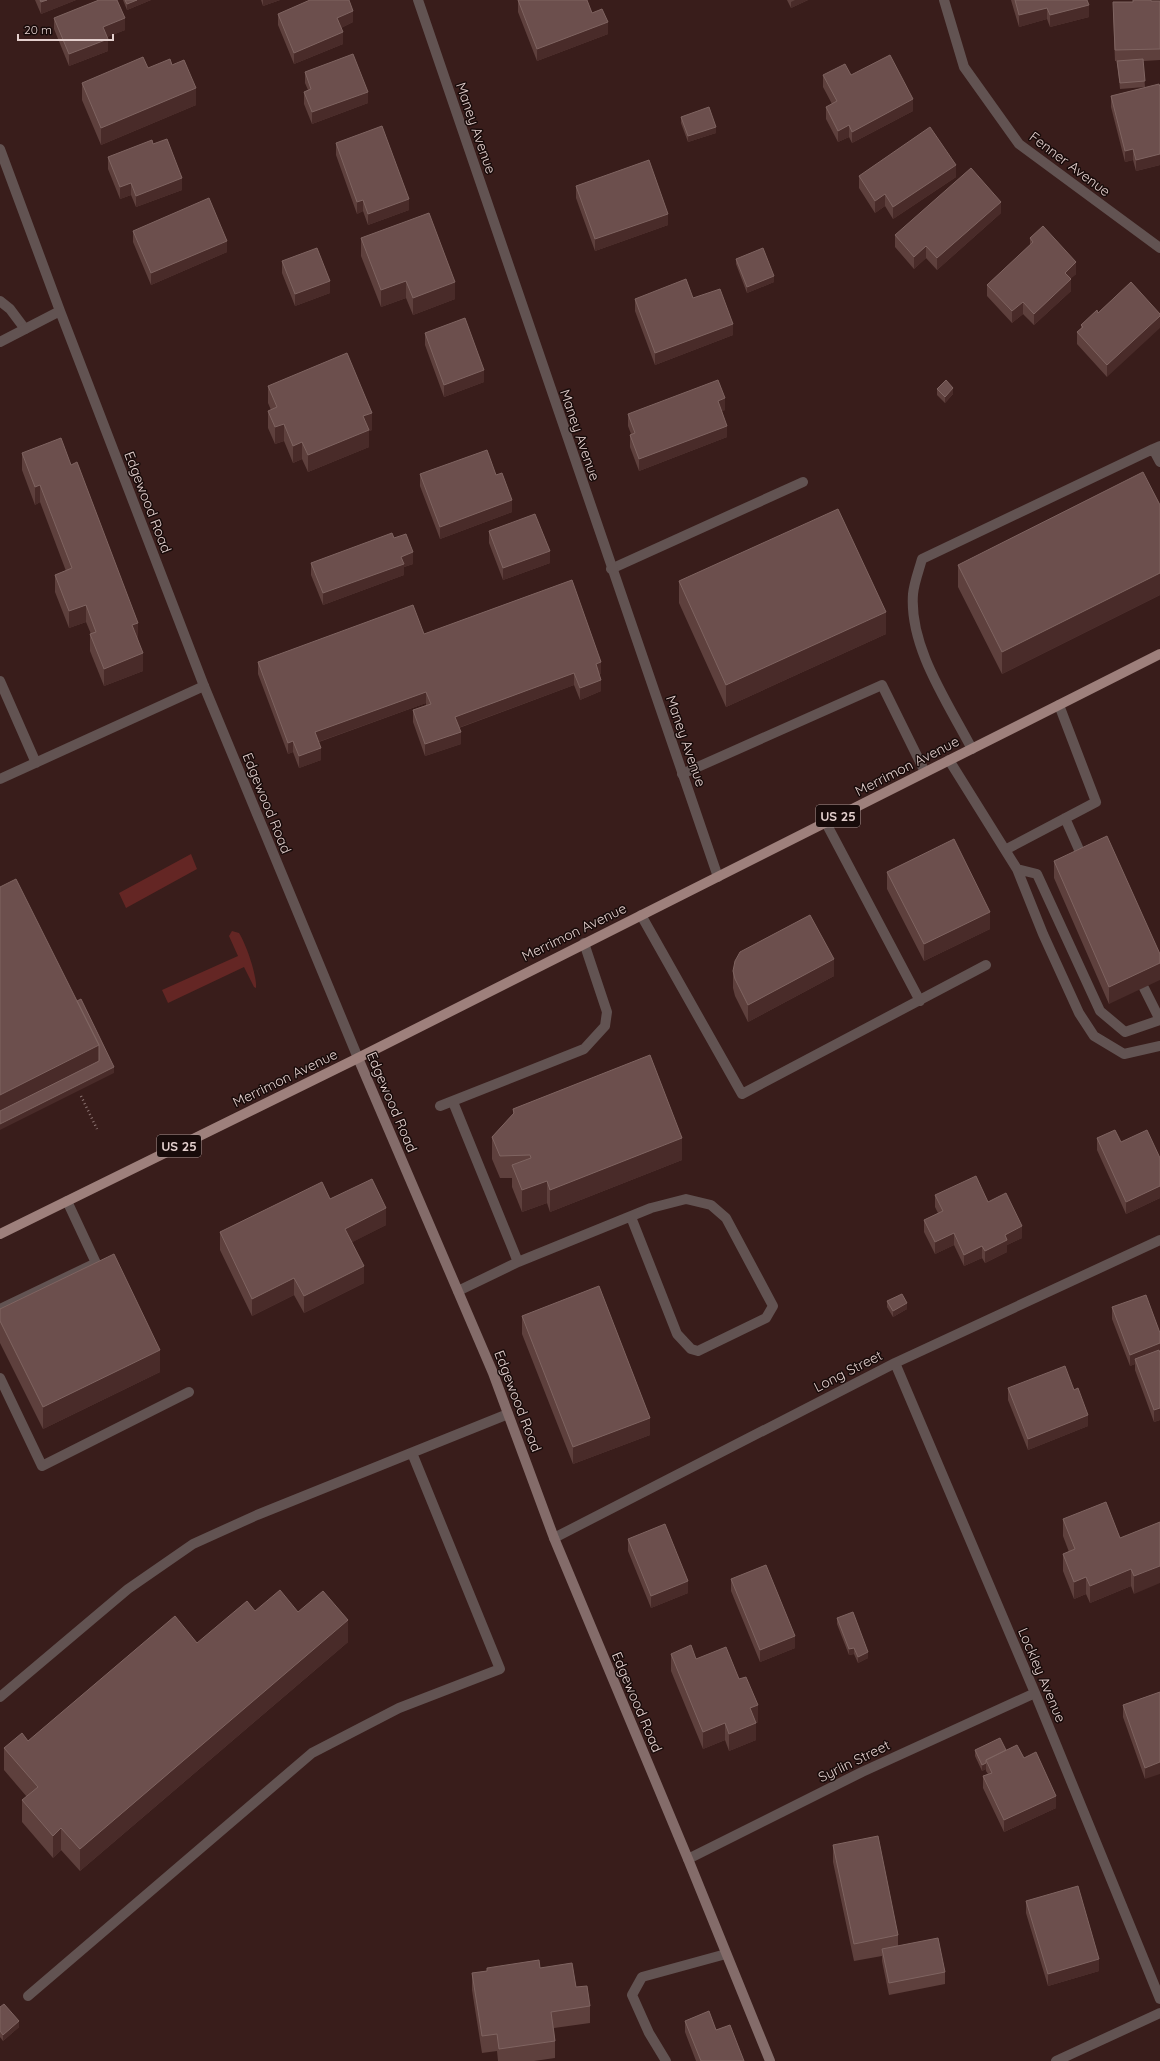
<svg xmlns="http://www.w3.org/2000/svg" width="1160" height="2061" viewBox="0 0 1160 2061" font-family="Quicksand,sans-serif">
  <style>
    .green { fill: #642624 }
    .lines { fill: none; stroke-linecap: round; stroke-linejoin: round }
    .path { stroke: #8e7674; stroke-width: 2.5; stroke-dasharray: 1 3; stroke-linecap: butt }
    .lane { stroke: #625352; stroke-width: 10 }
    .street { stroke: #625352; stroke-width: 10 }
    .secondary { stroke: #846c6a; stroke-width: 10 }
    .primary { stroke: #9e807c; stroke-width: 10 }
    .wall { fill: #5e403d }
    .shaded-wall { fill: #492b29 }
    .building { fill: #6c4f4d; stroke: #7f6461 }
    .labels { text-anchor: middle; stroke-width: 3; stroke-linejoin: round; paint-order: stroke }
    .shield { fill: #180b0a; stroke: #a79593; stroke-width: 1 }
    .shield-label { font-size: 13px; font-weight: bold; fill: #e4d0ce }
    .street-label { font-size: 14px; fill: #e4d0ce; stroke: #180b0a }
  </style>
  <rect width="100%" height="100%" fill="#391d1b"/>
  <path class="green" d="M191 854 197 869 126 908 119 893Z
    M232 931 239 933C246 944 257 975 256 988L254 987 244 967 168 1003 162 990 238 956 229 936Z"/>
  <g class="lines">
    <path class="path" d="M81 1096 97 1129"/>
    <path class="lane" d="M0 301 10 309 25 329
      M1160 446 1153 449 1160 462
      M611 569 803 482
      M0 681 36 763
      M972 749C948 703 909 647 913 594 914 583 919 570 922 559L1153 449
      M949 760 1017 869 1043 934 1079 1013 1094 1036 1124 1054 1160 1046
      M682 774 882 685 925 772
      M0 779 204 686
      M1065 818 1084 861
      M826 823 920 1001
      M1005 850 1096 802 1059 705
      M1017 869 1037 874 1100 1011 1125 1032 1160 1020
      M641 915 742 1094 986 965
      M1144 988 1160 1020
      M453 1102 518 1262
      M440 1106 584 1049 605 1026 607 1012 584 943
      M458 1291 518 1262 651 1208 686 1199 711 1205 726 1218 773 1306 766 1318 698 1351 691 1349 677 1334 631 1217
      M0 1309 96 1263 67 1201
      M0 1378 42 1466 189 1392
      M0 1697 128 1589 193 1544 257 1515 508 1414
      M28 1996 312 1753 399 1708 500 1669 412 1453
      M666 2061 649 2033 632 1995 642 1977 726 1954"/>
    <path class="street" d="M418 0 718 877
      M944 0 964 67 1019 144 1160 248
      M0 149 60 311 204 686 358 1058
      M0 342 60 311
      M895 1363 1035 1693 1160 1999
      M554 1538 895 1363 1160 1240
      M688 1859 862 1772 1035 1693
      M1056 2061 1160 2013"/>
    <path class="secondary" d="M358 1058 493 1373 554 1538 688 1859 770 2061"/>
    <path class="primary" d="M0 1234 358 1058 1160 654"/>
  </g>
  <path class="wall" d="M35 0H76L41 14Z
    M123 0H151L127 10Z
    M261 0H280L263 6Z
    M518 0 592 13 608 34 537 61 518 12Z
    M787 0H808L791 8Z
    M1011 0H1087L1089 17 1050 27 1047 19 1019 27Z
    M1151 1H1160V60L1143 61 1145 87 1120 89 1117 61H1115L1113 13 1133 2Z
    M278 14 353 22 341 28 343 44 294 64 278 25Z
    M54 18 125 30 107 37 108 51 69 66 54 29Z
    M172 65 196 105 101 145 82 100V83L148 68Z
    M305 72 368 103 312 124 304 104V92L308 90 305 83Z
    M823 75 913 111 852 143 849 137 838 142 826 119V107L832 104 823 87Z
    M1160 87V165L1136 171 1133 160 1125 162 1111 107V96Z
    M681 117 716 133 688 142 681 123Z
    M336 143 409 210 368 225 363 211 357 214 336 155Z
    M153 144 182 190 136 207 131 195 120 199 108 169V157Z
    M859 176 956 177 893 219 885 206 875 213 859 188Z
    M576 186 668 225 595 251 576 198Z
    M1001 213 937 270 926 258 914 269 895 247V235Z
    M133 231 227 252 151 285 133 242Z
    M361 238 455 299 413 315 406 298 381 307 361 256Z
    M1030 238 1076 274 1070 279 1071 291 1034 325 1023 314 1012 323 987 296V285L1030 245Z
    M736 259 774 282 747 293 736 264Z
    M282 261 330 293 295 306 282 273Z
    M1131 282 1107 377 1077 344V332L1081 328V325L1098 313Z
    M693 298 733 335 655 365 635 311V299Z
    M425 333 484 382 444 397 425 345Z
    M268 386 372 430 369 431V447L308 472 302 459 293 463 284 441 275 444 268 428V411L271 410 268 403Z
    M937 389 953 394 945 403 937 395Z
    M725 410 722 411 727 437 639 471 630 447V435L631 434 628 426V414Z
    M22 453 138 640 143 671 104 686 90 651V634H91L86 622 69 628 55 592V575L66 571 40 502 35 505 22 470Z
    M420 474 496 475 512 512 440 539 420 486Z
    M1160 505V595L1002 674 958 587V565Z
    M489 531 550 563 503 580 489 543Z
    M394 538 413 564 404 567V575L323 605 311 575V563Z
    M679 581 886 634 726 707 679 603Z
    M424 634 601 674H599L601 691 580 700 574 685 459 728 461 744 425 756 413 722V710L426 705V703L319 742 321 760 299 768 293 752 288 754 258 674V662Z
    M1054 861 1160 954 1109 1004 1054 878Z
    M887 872 990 929 924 961 887 889Z
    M733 971 834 976 748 1022 735 996 733 988Z
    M513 1109 682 1160 550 1212 547 1203 522 1212 512 1187V1178H500L492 1159V1137L513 1115Z
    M1097 1138 1121 1142 1160 1158V1198L1126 1214 1097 1150Z
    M935 1195 988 1202 1022 1238 1007 1245V1252L985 1263 982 1258 964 1266 954 1245 935 1254 924 1232V1220L938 1213 935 1207Z
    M330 1199 386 1225 352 1242 364 1283 304 1313 294 1295 252 1316 220 1250V1232Z
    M887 1301 907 1309 893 1317 887 1307Z
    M1112 1307 1160 1333V1420L1154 1422 1135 1370V1364L1130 1366 1112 1319Z
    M0 1309 160 1372 43 1429 0 1343Z
    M522 1316 650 1435 573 1464 522 1334Z
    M1008 1388 1074 1390 1088 1426 1028 1450 1008 1400Z
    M1063 1519 1120 1538 1160 1522 1134 1594 1131 1586 1090 1603 1086 1594 1074 1599 1063 1571V1554L1069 1552 1063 1536Z
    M628 1539 688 1593 651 1608 628 1551Z
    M731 1579 795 1648 760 1662 731 1591Z
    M255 1611 298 1612 348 1642 80 1871 61 1850 53 1858 22 1822V1800L27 1797 4 1770V1748L28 1741 197 1643Z
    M837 1618 868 1658 858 1663 854 1654 849 1655 837 1624Z
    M671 1654 696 1659 739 1679 758 1722 756 1723V1740L729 1751 725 1740 703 1749 671 1671Z
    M1160 1692 1145 1779 1123 1717V1705Z
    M975 1750H1006L1024 1758 1056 1808 1004 1832 983 1788V1776L988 1774 986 1771V1769L982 1771 975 1756Z
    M833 1845 898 1935V1946L945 1972V1984L889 1995 882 1961V1956L854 1961 833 1862Z
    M1026 1901 1099 1971 1048 1986 1026 1913Z
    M487 1968H540L576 1987 590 2006V2023L554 2028 555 2041V2058L534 2061H498L497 2051 482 2053 472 1990V1973L487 1971Z
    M0 2007 19 2027 3 2041 0 2037Z
    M685 2021 716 2030 744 2061H696L685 2032Z"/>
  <path class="shaded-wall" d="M47 0H76L41 14V2Z
    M137 0H151L127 10V4Z
    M263 0H280L263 6Z
    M795 0H808L791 8V2Z
    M1089 5V17L1050 27V15Z
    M1047 8V19L1019 27V15Z
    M353 11V22L337 30V18Z
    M125 18V30L103 39V27Z
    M608 22V34L537 61V49Z
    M343 32V44L294 64V53Z
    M108 39V51L69 66V54Z
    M196 88V105L101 145V128Z
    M368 92V103L312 124V112Z
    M913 99V111L852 143V132Z
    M849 125V137L838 142V131Z
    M716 127V133L688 142V136Z
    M1133 149V160L1125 162V151Z
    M1160 154V165L1136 171V160Z
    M956 165V177L893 219V207Z
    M182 178V190L136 207V196Z
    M131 183V195L120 199V187Z
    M885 194V206L875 213V201Z
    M409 199V210L368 225V214Z
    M363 200V211L357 214V202Z
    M1001 202V213L937 270V258Z
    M668 214V225L595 251V239Z
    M227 241V252L151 285V273Z
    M926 246V258L914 269V257Z
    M1076 262V274L1065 284V273Z
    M774 276V282L747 293V287Z
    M1071 279V291L1034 325V314Z
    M330 281V293L295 306V294Z
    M406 281V298L381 307V290Z
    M455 282V299L413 315V298Z
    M1023 302V314L1012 323V311Z
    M1160 316V328L1107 377V365Z
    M733 324V335L655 365V353Z
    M484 370V382L444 397V385Z
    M953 388V394L945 403V397Z
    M725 398V410L718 413V401Z
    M372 413V430L369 431V447L308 472V455L363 416Z
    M284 424V441L275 444V427Z
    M727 426V437L639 471V459Z
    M302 442V459L293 463V446Z
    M40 485V502L35 505V487Z
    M512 500V512L440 539V527Z
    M550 551V563L503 580V568Z
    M413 552V564L404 567V575L323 605V593L401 557Z
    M1160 573V595L1002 674V652Z
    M86 605V622L69 628V611Z
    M886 612V634L726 707V685Z
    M138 623V640L132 625Z
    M143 653V671L104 686V669Z
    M601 662V674L596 675V664Z
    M574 673V685L455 729V717Z
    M601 680V691L580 700V688Z
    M426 692V703L315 743V732Z
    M461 732V744L425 756V744Z
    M293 741V752L288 754V743Z
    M321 748V760L299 768V756Z
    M990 912V929L924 961V944Z
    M834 959V976L748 1022V1005Z
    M1160 963V980L1109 1004V987Z
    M99 1045V1067L0 1117V1095Z
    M114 1067V1073L0 1130V1124Z
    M682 1138V1160L550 1212V1190Z
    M547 1181V1203L522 1212V1190Z
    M1160 1186V1198L1126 1214V1202Z
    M386 1208V1225L345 1246V1229Z
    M1022 1226V1238L1007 1245V1252L985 1263V1251L1005 1235Z
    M954 1233V1245L935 1254V1242Z
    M982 1246V1258L964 1266V1255Z
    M364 1266V1283L304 1313V1296Z
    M294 1278V1295L252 1316V1299Z
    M907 1303V1309L893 1317V1311Z
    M1160 1343V1355L1135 1359V1364L1130 1366V1355Z
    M160 1350V1372L43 1429V1407Z
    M1160 1408V1420L1154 1422V1410Z
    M1088 1415V1426L1028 1450V1439Z
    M650 1418V1435L573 1464V1447Z
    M1160 1566V1583L1134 1594V1576Z
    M1131 1569V1586L1090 1603V1586Z
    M1086 1577V1594L1074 1599V1582Z
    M688 1581V1593L651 1608V1596Z
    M348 1620V1642L80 1871V1849Z
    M795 1636V1648L760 1662V1650Z
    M854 1648V1654L849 1655V1649Z
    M868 1652V1658L858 1663V1657Z
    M758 1705V1722L750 1725V1708Z
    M725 1723V1740L703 1749V1732Z
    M756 1723V1740L729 1751V1734Z
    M1160 1762V1774L1145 1779V1768Z
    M986 1763V1769L982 1771V1765Z
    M1056 1796V1808L1004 1832V1820Z
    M61 1828V1850L53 1858V1836Z
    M1099 1959V1971L1048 1986V1974Z
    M19 2021V2027L3 2041V2035Z"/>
  <path class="building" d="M40 0H47L41 2Z
    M99 0H117L125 18 103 27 108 39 69 54 54 18Z
    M125 0H137L127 4Z
    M310 0H349L353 11 337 18 343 32 294 53 278 14Z
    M518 0H587L592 13 602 9 608 22 537 49Z
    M1015 0H1087L1089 5 1050 15 1047 8 1019 15Z
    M1133 0H1151V1H1160V49L1115 50 1113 2H1133Z
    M353 54 368 92 312 112 304 92 311 89 305 72Z
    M890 55 913 99 852 132 849 125 838 131 826 107 837 101 823 75 845 64 851 75Z
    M143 57 148 68 170 59 172 65 184 60 196 88 101 128 82 83Z
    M1143 59 1145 81 1120 83 1117 61Z
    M1159 84 1160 87V154L1136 160 1133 149 1125 151 1111 96Z
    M709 107 716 127 688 136 681 117Z
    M382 126 409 199 368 214 363 200 357 202 336 143Z
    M930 127 956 165 893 207 885 194 875 201 859 176Z
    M167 139 182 178 136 196 131 183 120 187 108 157 152 140 153 144Z
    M649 160 668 214 595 239 576 186Z
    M971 168 1001 202 937 258 926 246 914 257 895 235Z
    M209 198 227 241 151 273 133 231Z
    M429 213 455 282 413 298 406 281 381 290 361 238Z
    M1043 226 1076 262 1065 273 1071 279 1034 314 1023 302 1012 311 987 285 1033 242 1030 238Z
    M317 248 330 281 295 294 282 261Z
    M763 248 774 276 747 287 736 259Z
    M686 279 693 298 720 289 733 324 655 353 635 299Z
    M1131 282 1160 314V316L1107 365 1077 332 1083 327 1081 325 1097 310 1098 313Z
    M465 318 484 370 444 385 425 333Z
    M347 353 372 413 363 416 369 430 308 455 302 442 293 446 284 424 275 427 268 411 277 407 268 386Z
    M718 380 725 398 718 401 727 426 639 459 630 435 635 433 628 414Z
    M946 380 953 388 945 397 937 389Z
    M61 438 71 465 77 462 138 623 132 625 143 653 104 669 90 634 96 632 86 605 69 611 55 575 72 568 40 485 35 487 22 453Z
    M487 450 496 475 502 473 512 500 440 527 420 474Z
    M1143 472 1160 505V573L1002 652 958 565Z
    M838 509 886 612 726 685 679 581Z
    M535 514 550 551 503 568 489 531Z
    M392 533 394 538 406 534 413 552 401 557 404 564 323 593 311 563Z
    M572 580 601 662 596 664 601 680 580 688 574 673 455 717 461 732 425 744 413 710 431 704 426 692 315 732 321 748 299 756 293 741 288 743 258 662 413 605 424 634Z
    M1107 836 1160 954V963L1109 987 1054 861Z
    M954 839 990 912 924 944 887 872Z
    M16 879 99 1045 0 1095V887Z
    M810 915 834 959 748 1005 735 979 733 971 735 961 740 952Z
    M81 999 114 1067 0 1124V1111L99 1061V1045L77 1001Z
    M650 1055 682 1138 550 1190 547 1181 522 1190 512 1165 531 1158 530 1155 500 1156 492 1137 514 1113 513 1109Z
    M1115 1130 1121 1142 1147 1130 1160 1158V1186L1126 1202 1097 1138Z
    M976 1176 988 1202 1006 1193 1022 1226 1005 1235 1007 1240 985 1251 982 1246 964 1255 954 1233 935 1242 924 1220 943 1211 935 1195Z
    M372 1179 386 1208 345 1229 364 1266 304 1296 294 1278 252 1299 220 1232 322 1182 330 1199Z
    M114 1254 160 1350 43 1407 0 1321V1309Z
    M599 1286 650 1418 573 1447 522 1316Z
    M902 1294 907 1303 893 1311 887 1301Z
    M1146 1295 1160 1333V1343L1130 1355 1112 1307Z
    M1159 1350 1160 1353V1408L1154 1410 1135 1359Z
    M1065 1366 1074 1390 1078 1388 1088 1415 1028 1439 1008 1388Z
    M1106 1502 1120 1538 1160 1522V1566L1134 1576 1131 1569 1090 1586 1086 1577 1074 1582 1063 1554 1075 1549 1063 1519Z
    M665 1524 688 1581 651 1596 628 1539Z
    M766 1565 795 1636 760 1650 731 1579Z
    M280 1590 298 1612 323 1591 348 1620 80 1849 61 1828 53 1836 22 1800 38 1787 4 1748 22 1733 28 1741 175 1616 197 1643 247 1601 255 1611Z
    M853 1612 868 1652 858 1657 854 1648 849 1649 837 1618Z
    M691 1645 696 1659 726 1647 739 1679 746 1677 758 1705 750 1708 756 1723 729 1734 725 1723 703 1732 671 1654Z
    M1160 1692V1762L1145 1768 1123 1705Z
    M1000 1738 1006 1750 986 1760V1763L982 1765 975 1750Z
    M1017 1745 1024 1758 1036 1752 1056 1796 1004 1820 983 1776 992 1773 986 1760Z
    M878 1836 898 1935 854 1944 833 1845Z
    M1078 1886 1099 1959 1048 1974 1026 1901Z
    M938 1938 945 1972 889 1983 882 1949Z
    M539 1960 540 1968 572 1963 576 1987 587 1986 590 2006 551 2012 555 2041 499 2049 497 2034 482 2036 472 1973 487 1971V1968Z
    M4 2004 19 2021 3 2035 0 2031V2007Z
    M709 2011 716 2030 730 2025 744 2061H701L685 2021Z"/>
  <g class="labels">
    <g class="shield">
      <rect x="816" y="805" width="44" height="22" rx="3"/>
      <rect x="157" y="1135" width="44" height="22" rx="3"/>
    </g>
    <g class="shield-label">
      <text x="838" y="821">US 25</text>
      <text x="179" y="1151">US 25</text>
    </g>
    <g class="street-label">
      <text transform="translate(476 128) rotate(71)" y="5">Maney Avenue</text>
      <text transform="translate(1070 164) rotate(37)" y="5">Fenner Avenue</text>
      <text transform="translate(580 435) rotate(71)" y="5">Maney Avenue</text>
      <text transform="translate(148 502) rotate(69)" y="5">Edgewood Road</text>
      <text transform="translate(686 741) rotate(71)" y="5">Maney Avenue</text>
      <text transform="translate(907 766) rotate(-27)" y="5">Merrimon Avenue</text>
      <text transform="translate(267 803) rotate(68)" y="5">Edgewood Road</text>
      <text transform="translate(574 932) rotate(-26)" y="5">Merrimon Avenue</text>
      <text transform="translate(285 1078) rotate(-26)" y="5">Merrimon Avenue</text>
      <text transform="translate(392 1102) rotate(67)" y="5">Edgewood Road</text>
      <text transform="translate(848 1371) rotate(-27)" y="5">Long Street</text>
      <text transform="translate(518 1401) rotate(69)" y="5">Edgewood Road</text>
      <text transform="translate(1042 1675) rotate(67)" y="5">Lockley Avenue</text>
      <text transform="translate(637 1702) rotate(67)" y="5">Edgewood Road</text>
      <text transform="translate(854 1761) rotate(-26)" y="5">Syrlin Street</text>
    </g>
  </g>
  <path d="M18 34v6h95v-6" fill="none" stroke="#e4d0ce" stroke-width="2"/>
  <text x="24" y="34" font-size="12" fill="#e4d0ce" stroke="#180b0a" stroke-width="3" paint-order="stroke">20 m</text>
</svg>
